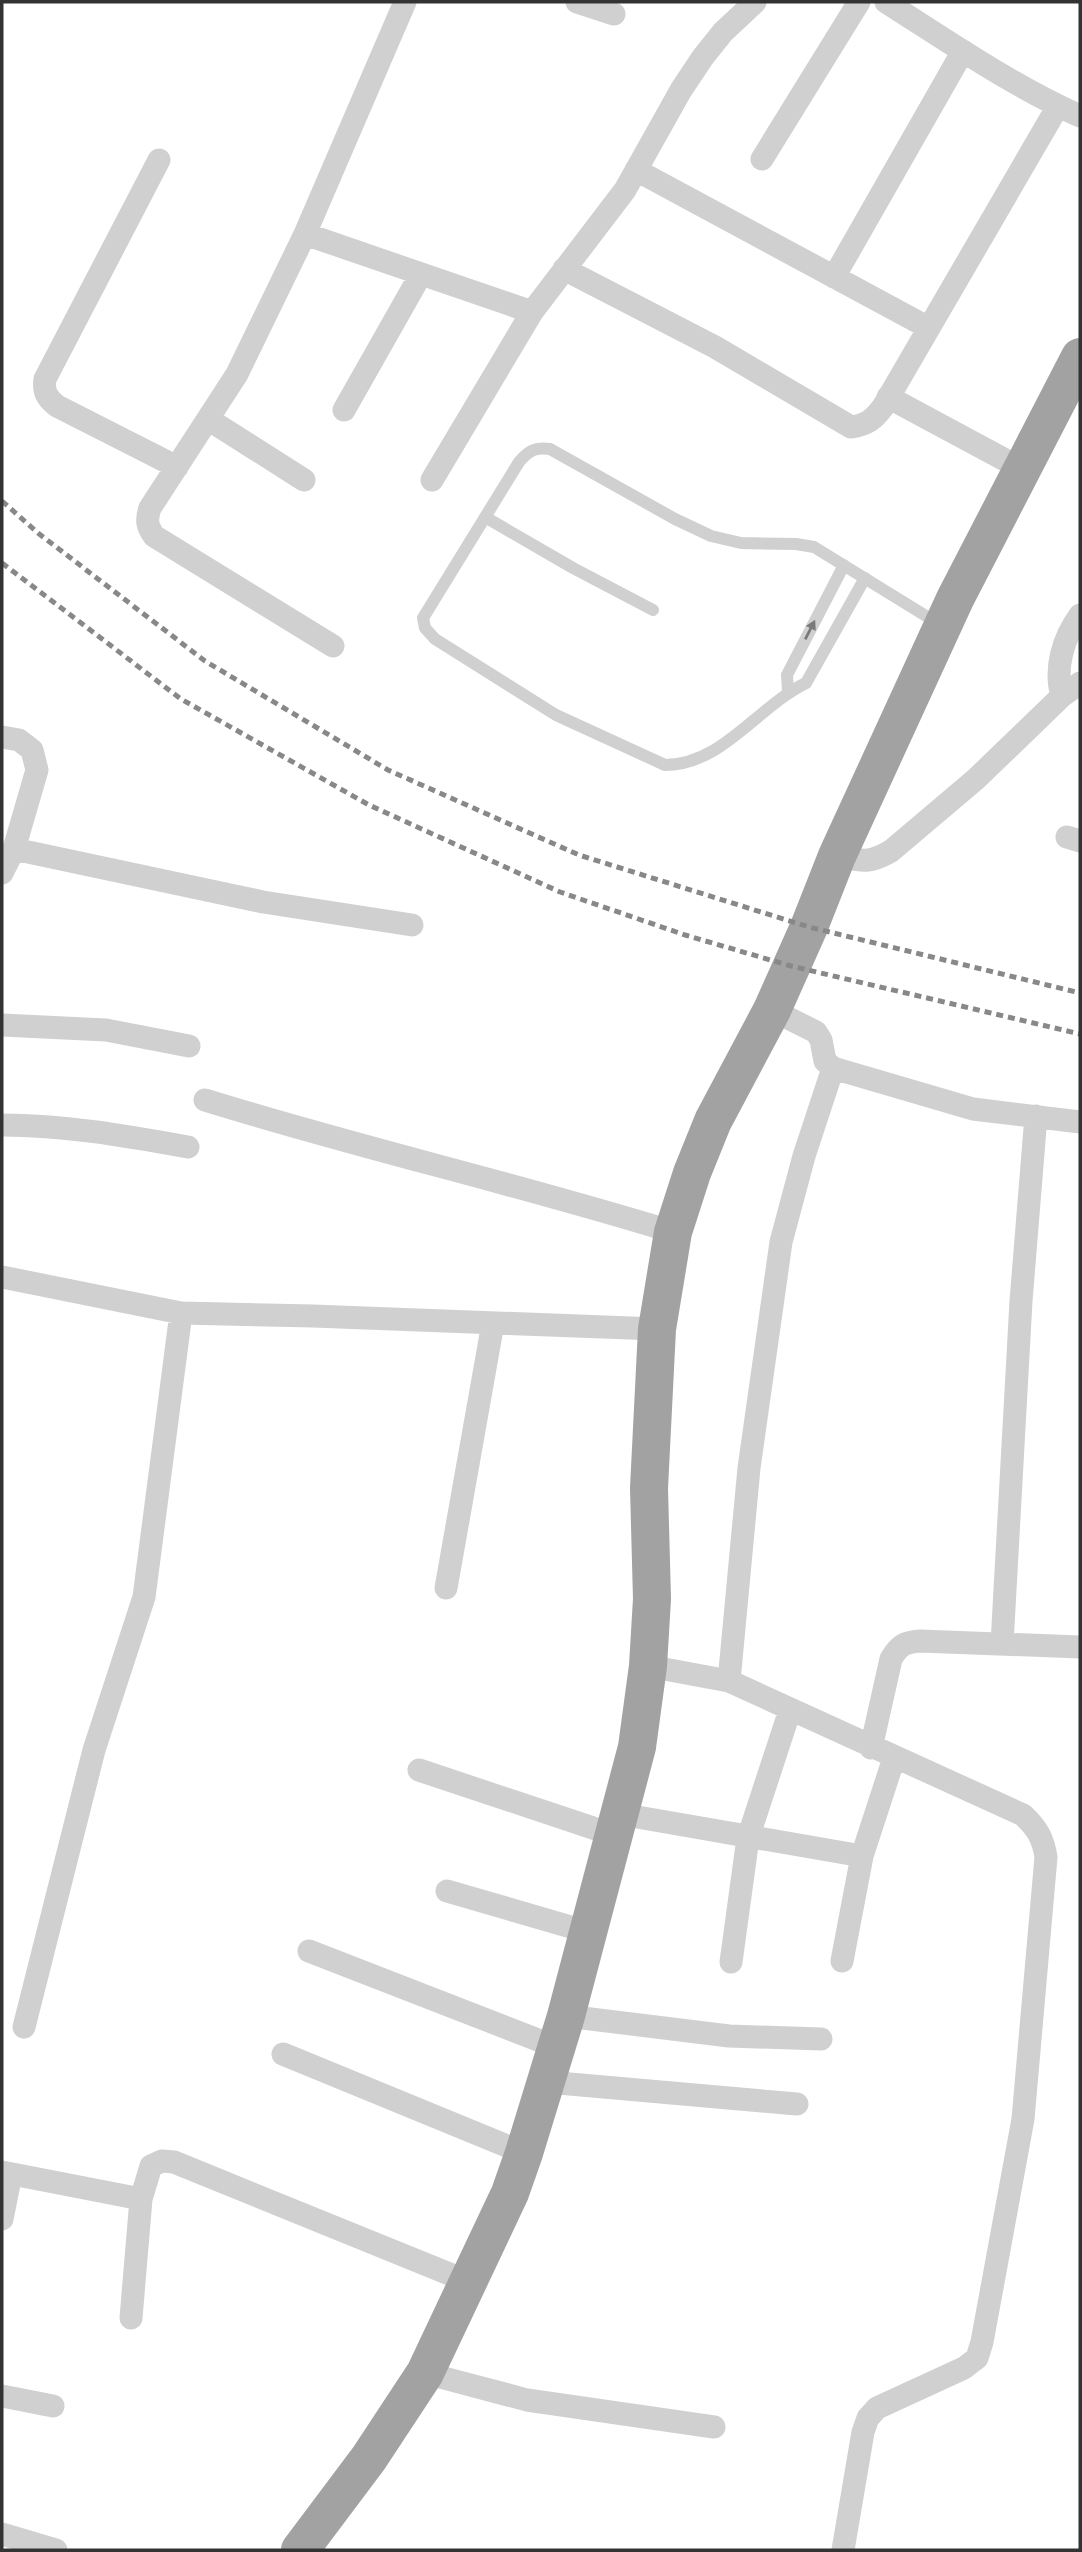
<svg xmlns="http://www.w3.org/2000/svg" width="1082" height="2552" viewBox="0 0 1082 2552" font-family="'PT Sans Narrow',sans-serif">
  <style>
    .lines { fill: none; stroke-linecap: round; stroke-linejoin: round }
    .service { stroke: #d0d0d0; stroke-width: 12 }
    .minor { stroke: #d0d0d0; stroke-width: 23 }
    .trunk { stroke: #a2a2a2; stroke-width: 38 }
    .rail { stroke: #888; stroke-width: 5; stroke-dasharray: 7 5; stroke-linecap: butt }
    .oneway { fill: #7a7a7a }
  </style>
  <rect width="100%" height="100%" fill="#fff"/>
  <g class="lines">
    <path class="service" d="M485 517 573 568 653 610
      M865 578 806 683C757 707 722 765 665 765L556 715 435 639 425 628 423 618 519 462C529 450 536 447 550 449L675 519 711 536 741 543 796 544 814 547 939 624
      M788 692 787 675 844 565"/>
    <path class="minor" d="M577 2 614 14
      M886 2C949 42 1011 85 1080 116
      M762 159 859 2
      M159 160 45 379C43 392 47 398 57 406L177 467
      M636 170 929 328
      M305 234 532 312
      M564 269 715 347 851 427C867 425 874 419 883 407L1058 106
      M834 277 963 51
      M888 397 1022 469
      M344 410 421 274
      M208 419 304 480
      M432 480 532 312 625 190 681 90 703 57 723 32 755 2
      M333 646 154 536C147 526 146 520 150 508L237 374 305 234 405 2
      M1062 696C1054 669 1063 638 1080 615
      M2 737 19 740 32 750 37 770 14 849 2 873
      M1067 837 1080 841
      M14 849 263 902 412 925
      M837 856C861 861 869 864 891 851L976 779 1062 696 1080 683
      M772 1010 816 1032 821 1040 825 1061 833 1068 973 1109 1080 1122
      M2 1025 106 1030 189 1046
      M205 1100C360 1148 518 1184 673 1232
      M2 1125C65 1125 126 1136 188 1147
      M2 1277 181 1313 313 1316 657 1329
      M446 1588 493 1323
      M1002 1644 1021 1301 1036 1116
      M648 1666 729 1681 1023 1815C1037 1828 1043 1838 1046 1857L1023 2119 982 2342 977 2358 964 2368 877 2408 868 2418 863 2432 843 2550
      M729 1681 749 1468 781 1242 804 1156 833 1068
      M871 1748 891 1659C899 1645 905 1642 920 1641L1080 1647
      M419 1770 614 1835
      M620 1814 862 1856
      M447 1891 588 1932
      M309 1951 556 2047
      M842 1961 862 1856 894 1758
      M731 1962 748 1838 790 1710
      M566 2016 729 2036 821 2039
      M24 2027 94 1750 144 1597 181 1313
      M283 2054 524 2153
      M547 2082 797 2104
      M2 2172 141 2199
      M2 2219 11 2174
      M131 2318 141 2199 151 2166 162 2161 174 2162 469 2282
      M425 2373 527 2400 714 2427
      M2 2396 53 2406
      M2 2534 56 2550"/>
    <path class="trunk" d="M300 2550 369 2458 425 2373 510 2193 524 2153 566 2016 637 1747 648 1666 652 1599 649 1488 657 1329 673 1232 692 1173 713 1121 772 1010 809 927 837 856 955 599 1080 357"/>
    <path class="rail" d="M2 501 38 533 205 661 388 770 579 855 809 927 1080 993
      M2 563 181 699 369 805 560 892 685 935 791 966 1080 1034"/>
  </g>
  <defs><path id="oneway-solid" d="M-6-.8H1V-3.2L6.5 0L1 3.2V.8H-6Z" transform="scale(1.75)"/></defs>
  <use class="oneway" href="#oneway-solid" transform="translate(810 630) rotate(-63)"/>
  <rect width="1082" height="2552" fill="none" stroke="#333333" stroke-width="7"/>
</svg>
